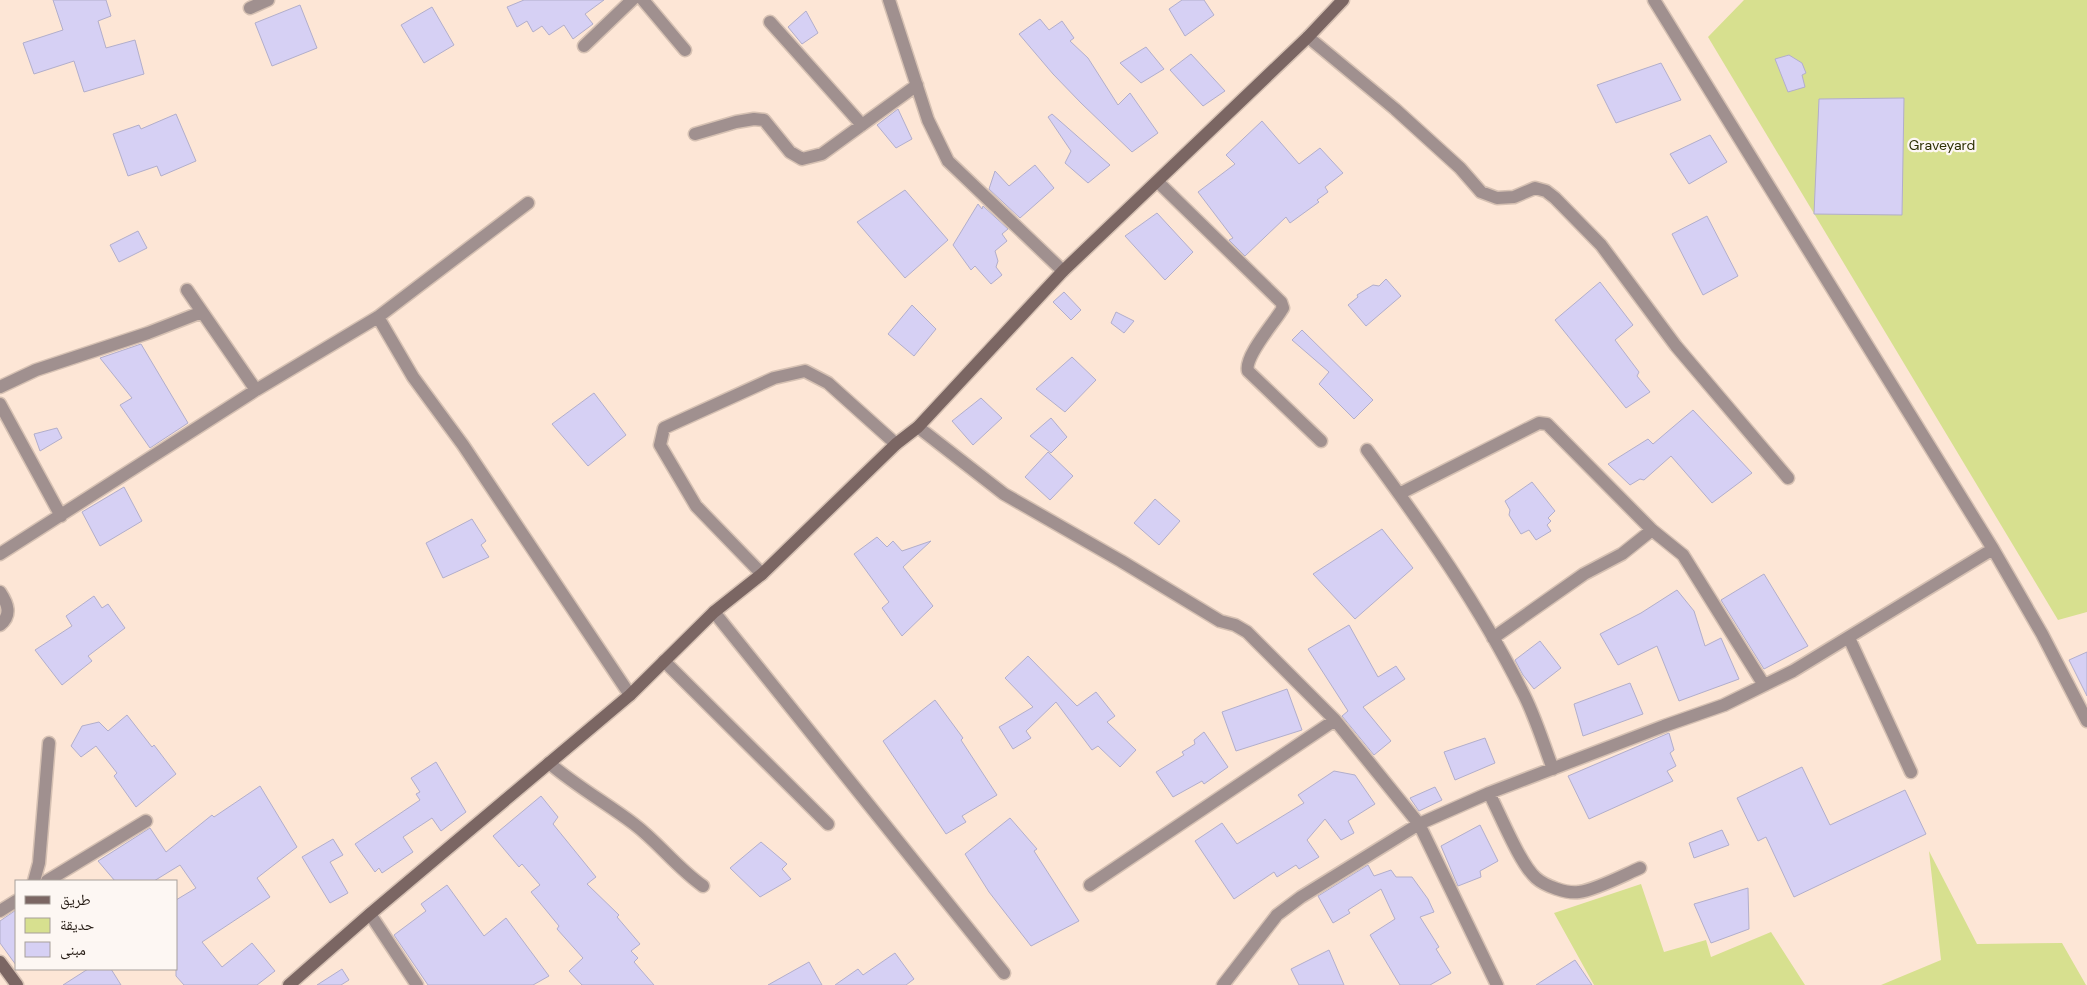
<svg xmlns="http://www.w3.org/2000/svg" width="2087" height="985" viewBox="0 0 2087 985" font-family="'DM Sans','Noto Naskh Arabic',sans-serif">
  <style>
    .green { fill: #d7e08f }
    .building { fill: #d6d0f4; stroke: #b2aecb }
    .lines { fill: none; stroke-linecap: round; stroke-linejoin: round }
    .street-casing { stroke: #d6c1b3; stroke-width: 15 }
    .secondary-casing { stroke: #d6c1b3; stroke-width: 15 }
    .street { stroke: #a0908f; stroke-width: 12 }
    .secondary { stroke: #7b6663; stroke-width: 12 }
    .labels { text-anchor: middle; stroke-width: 4.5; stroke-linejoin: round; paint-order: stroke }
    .park-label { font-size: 14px; fill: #2e3105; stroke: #fdf7f3 }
  </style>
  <rect width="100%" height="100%" fill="#fde6d6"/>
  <path class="green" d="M1744 0H2087V612L2058 620 1708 37Z
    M1929 851 1977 944 2062 943 2086 985H1881L1941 960Z
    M1641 884 1664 952 1706 940 1711 957 1771 932 1805 985H1594L1554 913Z"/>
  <path class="building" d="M53 0H106L111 16 98 21 106 48 135 40 144 74 84 92 74 61 34 74 23 43 63 30Z
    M524 0H604L585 14 593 24 573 39 564 25 549 35 542 26 533 32 527 21 517 27 507 7Z
    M1182 0H1204L1214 15 1185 36 1169 9Z
    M300 5 317 48 272 66 255 23Z
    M432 7 454 45 424 63 401 25Z
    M806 11 818 33 802 44 788 27Z
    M1040 19 1049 30 1062 21 1074 38 1070 41 1088 58 1118 105 1130 93 1158 133 1132 152 1081 103 1053 74 1019 34Z
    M1146 47 1164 69 1141 83 1120 63Z
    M1191 54 1225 91 1203 106 1170 70Z
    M1789 55 1802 63 1806 73 1802 75 1805 87 1788 92 1775 59Z
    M1661 63 1681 100 1616 123 1597 85Z
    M1904 98 1902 215 1814 214 1819 99Z
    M898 109 912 139 896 148 877 125Z
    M176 114 196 161 161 176 157 166 128 176 113 134 139 125 141 129Z
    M1052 114 1110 165 1088 183 1065 163 1071 151 1048 117Z
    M1262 121 1299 164 1320 148 1343 173 1325 187 1328 192 1317 200 1319 202 1290 223 1286 217 1245 256 1229 240 1233 238 1198 192 1235 164 1226 155Z
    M1710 135 1727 162 1689 184 1670 154Z
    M1035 165 1054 188 1020 218 989 189 995 171 1009 186Z
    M905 190 948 240 905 278 857 222Z
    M978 204 982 209 983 206 1008 229 1002 234 1007 241 995 251 998 261 996 267 1002 275 991 284 975 266 971 270 953 245Z
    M1157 213 1193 252 1165 280 1125 236Z
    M1707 216 1738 276 1703 295 1672 234Z
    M138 231 147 248 119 262 110 245Z
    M1386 279 1401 296 1366 326 1348 305 1358 297 1357 295 1373 285 1379 286Z
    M1600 282 1633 325 1615 340 1639 372 1637 376 1650 392 1626 408 1555 320Z
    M1064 292 1081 310 1071 320 1053 302Z
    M912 305 936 329 914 356 888 334Z
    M1116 312 1134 321 1124 333 1111 323Z
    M1302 330 1373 400 1354 419 1319 384 1329 372 1292 340Z
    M141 344 188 423 150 448 120 405 132 398 100 358Z
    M1072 357 1096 380 1065 412 1036 389Z
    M594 393 626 435 588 466 552 424Z
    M981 398 1002 418 973 445 952 421Z
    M1693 410 1752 473 1712 503 1671 456 1644 480 1640 479 1630 485 1608 464 1648 439 1653 444Z
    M1051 418 1067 437 1051 453 1030 436Z
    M57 428 62 438 40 451 34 434Z
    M1048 452 1073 476 1050 500 1025 477Z
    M1532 482 1555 511 1548 518 1551 521 1547 525 1551 531 1536 540 1529 530 1521 534 1509 515 1510 510 1505 501Z
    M124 487 142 521 100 546 82 512Z
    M1155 499 1180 521 1159 545 1134 523Z
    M472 519 486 541 481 545 489 557 443 578 426 543Z
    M1382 529 1413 568 1355 619 1313 574Z
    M877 537 887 547 893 541 902 551 931 541 903 567 933 606 902 636 882 608 889 602 854 554Z
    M1764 574 1808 646 1764 669 1721 600Z
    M1677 590 1694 611 1705 646 1721 638 1739 679 1679 701 1657 646 1618 665 1600 634 1641 613Z
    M94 596 102 608 108 604 125 628 88 656 92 661 62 685 35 650 72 626 66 616Z
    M1349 625 1378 677 1396 666 1405 679 1363 707 1391 741 1374 755 1342 716 1348 711 1308 649Z
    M1540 641 1561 668 1534 689 1523 675 1515 660Z
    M2087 652V696L2069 660Z
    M1028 656 1077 706 1096 692 1115 716 1107 722 1136 750 1120 767 1098 746 1092 750 1056 702 1026 731 1031 738 1013 749 999 727 1033 707 1005 678Z
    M1630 683 1643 714 1583 736 1574 704Z
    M1287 689 1302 730 1236 751 1222 712Z
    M935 700 963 738 961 740 997 795 962 816 966 822 946 834 883 741Z
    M127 715 152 747 154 745 176 774 136 807 114 776 117 773 96 746 81 757 71 746 82 726 99 722 108 731Z
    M1204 732 1228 767 1204 784 1202 781 1173 797 1156 772 1184 755 1182 752 1195 744 1194 740Z
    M1669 733 1674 750 1670 753 1676 766 1667 771 1673 781 1589 819 1568 776Z
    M1485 738 1495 763 1455 780 1444 752Z
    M436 762 466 812 441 831 432 818 403 837 413 852 382 873 379 868 375 872 355 844 420 800 416 794 420 792 411 778Z
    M1802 767 1830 825 1905 790 1926 834 1794 897 1766 837 1758 841 1737 798Z
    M1334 771 1355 775 1375 804 1348 821 1354 833 1341 840 1325 819 1307 840 1319 857 1299 869 1296 865 1277 877 1274 872 1234 899 1195 841 1222 823 1237 844 1304 803 1298 795Z
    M260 786 297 847 257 878 270 897 202 942 222 967 252 943 275 971 257 985H184L176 976V900L196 888 180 865 154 881H115L98 861 150 828 166 852 212 815 214 817Z
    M1435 787 1442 800 1419 811 1410 798Z
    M541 796 558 817 553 824 596 877 587 884 619 915 617 917 640 944 631 951 638 958 634 962 654 985H582L569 971 583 958 557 929 559 926 531 892 540 885 522 864 519 867 493 836Z
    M1010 818 1037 849 1034 851 1079 921 1031 946 989 892 965 854Z
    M1480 825 1498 861 1480 871 1481 877 1458 886 1441 846Z
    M1722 830 1729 845 1694 858 1689 843Z
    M333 839 343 855 330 862 348 893 330 903 302 857Z
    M761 842 787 864 782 869 791 879 760 897 730 868Z
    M1368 865 1374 876 1391 870 1396 877H1412L1428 899 1434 912 1420 917 1439 947 1436 949 1451 973 1430 985H1400L1370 935 1395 919 1381 889 1348 910 1350 913 1333 923 1318 896Z
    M447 885 484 936 506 918 549 976 533 985H428L394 935 426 911 421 904Z
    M1748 888 1749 929 1711 943 1694 904Z
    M16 910V965L0 943V921Z
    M1329 950 1344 985H1299L1291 969Z
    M895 953 914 979 906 985H835L858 969 863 975Z
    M1575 960 1592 985H1536Z
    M809 962 822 985H768Z
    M88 969H111L121 985H63Z
    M342 969 349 980 341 985H317Z"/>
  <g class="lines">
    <defs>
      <path id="street" d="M643 0 685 50
        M889 0 928 120 948 161 1063 271
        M1654 0 1993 549 2042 634 2087 721
        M250 8 268 0
        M770 22 862 125
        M1308 37 1395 109 1460 168 1481 192 1497 198 1514 197 1535 188 1546 191 1555 198 1601 245 1676 346 1788 478
        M584 46 632 0
        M695 134 736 122 754 119 764 120 790 152 802 159 822 154 917 85
        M1158 182 1281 302 1283 308 1281 311C1273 324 1244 357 1248 371L1321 441
        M187 290 256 390
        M378 317 413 377 463 445 630 695
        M0 387 36 370 148 333 202 312
        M0 404 61 516
        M918 427 1004 494 1121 561 1220 621 1235 625 1247 632 1335 720 1419 824 1497 985
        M1367 450C1424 527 1479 605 1522 691 1535 715 1543 743 1553 769
        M1399 494 1539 423 1547 424 1652 530 1683 555 1764 685
        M0 554 256 390 378 317 528 203
        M762 574 696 506 660 445 664 428 774 378 805 371 828 383 896 444
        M0 592C8 604 12 615 0 625
        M714 612 1004 973
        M1493 638 1584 574 1622 554 1652 530
        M1849 638 1911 772
        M664 661 828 824
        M549 763C576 786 606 803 634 824 659 843 677 868 703 886
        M1489 793C1500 814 1520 864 1536 878 1545 886 1567 894 1579 892 1596 890 1624 875 1640 868
        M34 881 39 863 49 743
        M47 881 146 821
        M1090 885 1335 720
        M0 911 16 901
        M370 914 417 985
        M1223 985 1277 915 1301 897 1419 824 1489 793 1664 726 1724 705 1793 671 1993 549"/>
      <path id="secondary" d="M0 962 17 985
        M289 985 370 914 630 695 714 612 762 574 896 444 918 427 1063 271 1308 37 1343 0"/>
    </defs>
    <use href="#street" class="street-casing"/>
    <use href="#secondary" class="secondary-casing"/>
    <use href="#street" class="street"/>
    <use href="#secondary" class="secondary"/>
  </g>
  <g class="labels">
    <g class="park-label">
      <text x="1942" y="150">Graveyard</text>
    </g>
  </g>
  <rect x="15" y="880" width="162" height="90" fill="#fdf7f3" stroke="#a79f9a"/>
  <rect x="25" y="896" width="25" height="8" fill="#7b6663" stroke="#a79f9a"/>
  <text x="60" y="905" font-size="15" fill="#251b14">طريق</text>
  <rect x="25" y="918" width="25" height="15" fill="#d7e08f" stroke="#a79f9a"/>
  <text x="60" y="930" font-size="15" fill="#251b14">حديقة</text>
  <rect x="25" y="942" width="25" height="15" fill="#d6d0f4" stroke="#a79f9a"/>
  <text x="60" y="955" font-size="15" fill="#251b14">مبنى</text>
</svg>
